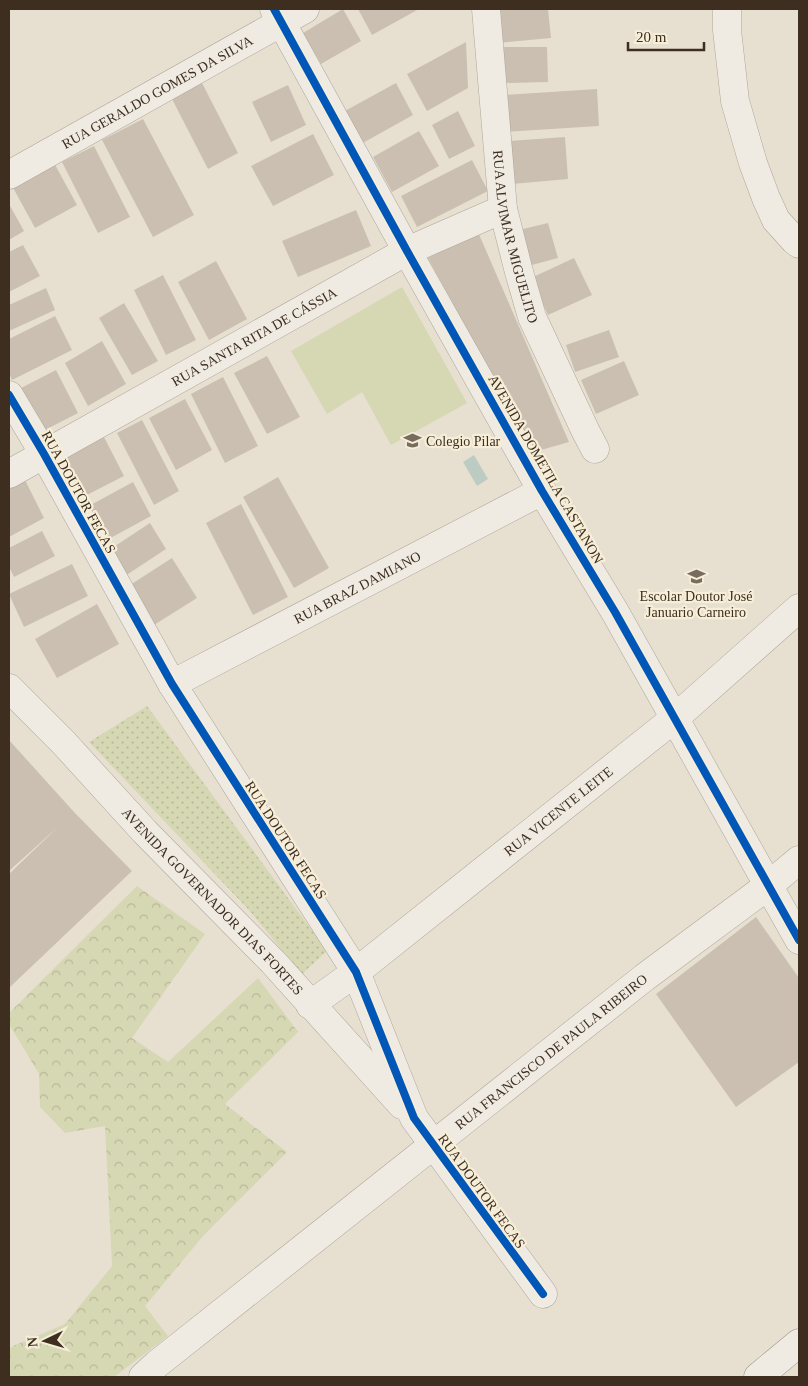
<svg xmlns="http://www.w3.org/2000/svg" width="808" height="1386" viewBox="0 0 808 1386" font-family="Georgia,serif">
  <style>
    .grass { fill: #d6d7b3 }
    .forest { fill: url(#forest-crowns) }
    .park { fill: url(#park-dots) }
    .water { fill: #bcccc2 }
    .building { fill: #cbbfb2 }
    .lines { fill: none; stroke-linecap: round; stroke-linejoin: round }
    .street-casing { stroke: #ada599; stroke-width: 29 }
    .secondary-casing { stroke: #9c958a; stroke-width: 29 }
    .street { stroke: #efebe3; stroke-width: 28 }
    .secondary { stroke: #efebe3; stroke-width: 28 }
    .cycleway-casing { stroke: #f7eed8; stroke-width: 11 }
    .cycleway { stroke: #0057b8; stroke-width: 8 }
    .labels { text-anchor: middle; stroke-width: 4.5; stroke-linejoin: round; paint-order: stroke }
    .street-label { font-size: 14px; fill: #3d2e20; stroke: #f7eed8 }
    .poi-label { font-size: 14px; fill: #3d2e20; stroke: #f7eed8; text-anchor: start }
  </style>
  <defs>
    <pattern id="forest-crowns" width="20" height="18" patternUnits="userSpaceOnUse" patternTransform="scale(1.25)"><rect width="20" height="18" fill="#d6d7b3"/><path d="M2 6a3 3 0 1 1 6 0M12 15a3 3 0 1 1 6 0" fill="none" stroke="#b9b99a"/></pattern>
    <pattern id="park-dots" width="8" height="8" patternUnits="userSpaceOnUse" patternTransform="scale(1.25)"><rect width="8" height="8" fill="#d6d7b3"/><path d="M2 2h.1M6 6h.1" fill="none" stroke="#b9b99a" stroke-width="1.8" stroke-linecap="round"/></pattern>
  </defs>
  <rect width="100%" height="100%" fill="#e7e0d1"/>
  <path class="grass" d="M402 287 467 403 391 445 362 392 327 414 291 351Z"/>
  <path class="forest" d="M137 886 205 934 132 1038 168 1062 258 978 298 1032 225 1104 287 1152 203 1236 145 1306 168 1336 114 1377H9V1349L13 1346 65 1324 112 1266 105 1126 65 1133 40 1107 39 1074 9 1024V1013Z"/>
  <path class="park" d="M147 706 327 951 302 974 248 909 89 742Z"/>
  <path class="water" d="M474 455 488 479 477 486 463 462Z"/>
  <path class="building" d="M343 9 361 41 321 64 303 33Z
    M358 9H419L372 35Z
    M495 9H548L551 38 498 43Z
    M466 42 468 88 427 111 407 74Z
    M503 47H547L548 82 503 83Z
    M202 83 238 153 208 169 172 99Z
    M396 83 413 115 361 144 343 112Z
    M288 85 306 125 271 142 252 102Z
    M597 89 599 126 506 132 504 95Z
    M458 111 475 146 449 159 432 125Z
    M143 119 194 215 153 237 102 140Z
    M419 131 439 166 392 192 373 157Z
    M313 134 334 175 273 206 251 166Z
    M565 137 568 179 512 184 509 141Z
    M94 146 130 217 98 233 62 162Z
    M472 160 488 191 417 227 401 196Z
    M53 161 77 205 35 228 11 184Z
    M9 204 24 231 9 240Z
    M356 210 371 246 298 277 282 241Z
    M548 223 558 258 528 266 519 230Z
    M478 232 569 442 534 452 428 258Z
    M23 245 40 276 9 292V252Z
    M574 258 592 295 548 315 531 278Z
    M216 261 247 319 209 340 178 282Z
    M163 275 196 340 166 355 134 290Z
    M46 288 55 310 9 331V305Z
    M124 303 158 361 132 375 99 318Z
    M55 316 72 350 12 380 9 373V339Z
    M609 330 619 357 575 372 566 345Z
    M102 341 126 384 88 406 65 363Z
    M267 356 300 417 267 434 234 373Z
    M624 361 639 395 596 414 581 380Z
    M56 370 78 413 43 431 21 388Z
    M223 377 258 446 225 463 191 394Z
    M185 399 212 450 176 470 149 418Z
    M142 420 179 491 154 505 117 433Z
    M104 437 124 476 79 499 59 461Z
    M278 477 329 568 294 588 243 497Z
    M25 480 44 518 9 537V489Z
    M133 482 151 516 105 541 87 507Z
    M241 504 288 597 253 615 206 523Z
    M150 523 166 549 125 576 109 550Z
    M42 531 55 556 14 577 9 567V548Z
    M172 558 197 598 154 625 130 585Z
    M72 564 88 596 24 627 9 594Z
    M97 604 119 644 57 678 35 639Z
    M9 740 74 812 132 871 9 988V874L59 826 9 871Z
    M756 917 799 978V1062L736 1107 656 994Z"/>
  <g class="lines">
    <defs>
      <g id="street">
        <path d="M274 9 407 251 542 491 615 612 799 940"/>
        <path id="s1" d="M486 9 503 209 519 272 532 317 586 432 595 449"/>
        <path d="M727 9V30L735 101 753 163 766 198 776 220 794 240 799 244"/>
        <path id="s2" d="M9 175 305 9"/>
        <path d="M9 395 44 454 172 684 356 972 414 1118 543 1294"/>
        <path id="s3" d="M9 474 407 251 503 209"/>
        <path id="s4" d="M172 684 542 491"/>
        <path id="s5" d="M9 688 63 742 145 832 273 962 402 1105"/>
        <path id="s6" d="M310 1005 356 972 675 718 799 608"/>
        <path id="s7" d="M143 1377 157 1364 645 977 769 885 799 860"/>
      </g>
      <path id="secondary" d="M758 1377 799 1343"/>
    </defs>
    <use href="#street" class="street-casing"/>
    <use href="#secondary" class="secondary-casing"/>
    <use href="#street" class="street"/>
    <use href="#secondary" class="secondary"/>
    <defs>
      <path id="cycleway" d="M274 9 407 251 542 491 615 612 799 940
        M9 395 44 454 172 684 356 972 414 1118 543 1294"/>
    </defs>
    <use href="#cycleway" class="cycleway-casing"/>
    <use href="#cycleway" class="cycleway"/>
  </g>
  <defs>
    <symbol id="school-bare" viewBox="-9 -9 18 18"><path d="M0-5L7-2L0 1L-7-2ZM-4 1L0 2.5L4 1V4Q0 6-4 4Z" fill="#786c5e" stroke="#f7eed8" stroke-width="2.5" paint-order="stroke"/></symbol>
  </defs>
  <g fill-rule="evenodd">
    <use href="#school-bare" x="400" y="428" width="25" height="25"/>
    <use href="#school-bare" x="684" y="564" width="25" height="25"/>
  </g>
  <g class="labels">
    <g class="street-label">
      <text dy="5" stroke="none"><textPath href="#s2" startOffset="170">RUA GERALDO GOMES DA SILVA</textPath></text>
      <text dy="5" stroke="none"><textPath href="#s1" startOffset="230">RUA ALVIMAR MIGUELITO</textPath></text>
      <text dy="5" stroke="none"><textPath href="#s3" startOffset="281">RUA SANTA RITA DE CÁSSIA</textPath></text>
      <text transform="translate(546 469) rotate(60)" y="5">AVENIDA DOMETILA CASTANON</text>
      <text transform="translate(79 492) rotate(61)" y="5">RUA DOUTOR FECAS</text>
      <text dy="5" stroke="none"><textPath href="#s4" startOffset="209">RUA BRAZ DAMIANO</textPath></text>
      <text dy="5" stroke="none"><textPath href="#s6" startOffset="315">RUA VICENTE LEITE</textPath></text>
      <text transform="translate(286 840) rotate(57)" y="5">RUA DOUTOR FECAS</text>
      <text dy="5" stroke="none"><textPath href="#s5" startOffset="295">AVENIDA GOVERNADOR DIAS FORTES</textPath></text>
      <text dy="5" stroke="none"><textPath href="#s7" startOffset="522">RUA FRANCISCO DE PAULA RIBEIRO</textPath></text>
      <text transform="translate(482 1191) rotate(54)" y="5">RUA DOUTOR FECAS</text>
    </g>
    <g class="poi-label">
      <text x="426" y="446">Colegio Pilar</text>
      <text x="696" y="601" text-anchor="middle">Escolar Doutor José<tspan x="696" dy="16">Januario Carneiro</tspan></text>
    </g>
  </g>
  <rect width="808" height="1386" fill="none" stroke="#3d2e20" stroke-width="20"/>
  <g transform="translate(45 1341) rotate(265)" stroke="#f7eed8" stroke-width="4" paint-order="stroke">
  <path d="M0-4L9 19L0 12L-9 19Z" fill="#3d2e20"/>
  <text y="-8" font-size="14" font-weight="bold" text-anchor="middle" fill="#3d2e20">N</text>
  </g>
  <path d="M628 42v8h76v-8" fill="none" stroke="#3d2e20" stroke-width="2.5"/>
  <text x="636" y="42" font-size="15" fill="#3d2e20" stroke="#f7eed8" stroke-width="4" paint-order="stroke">20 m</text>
</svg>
